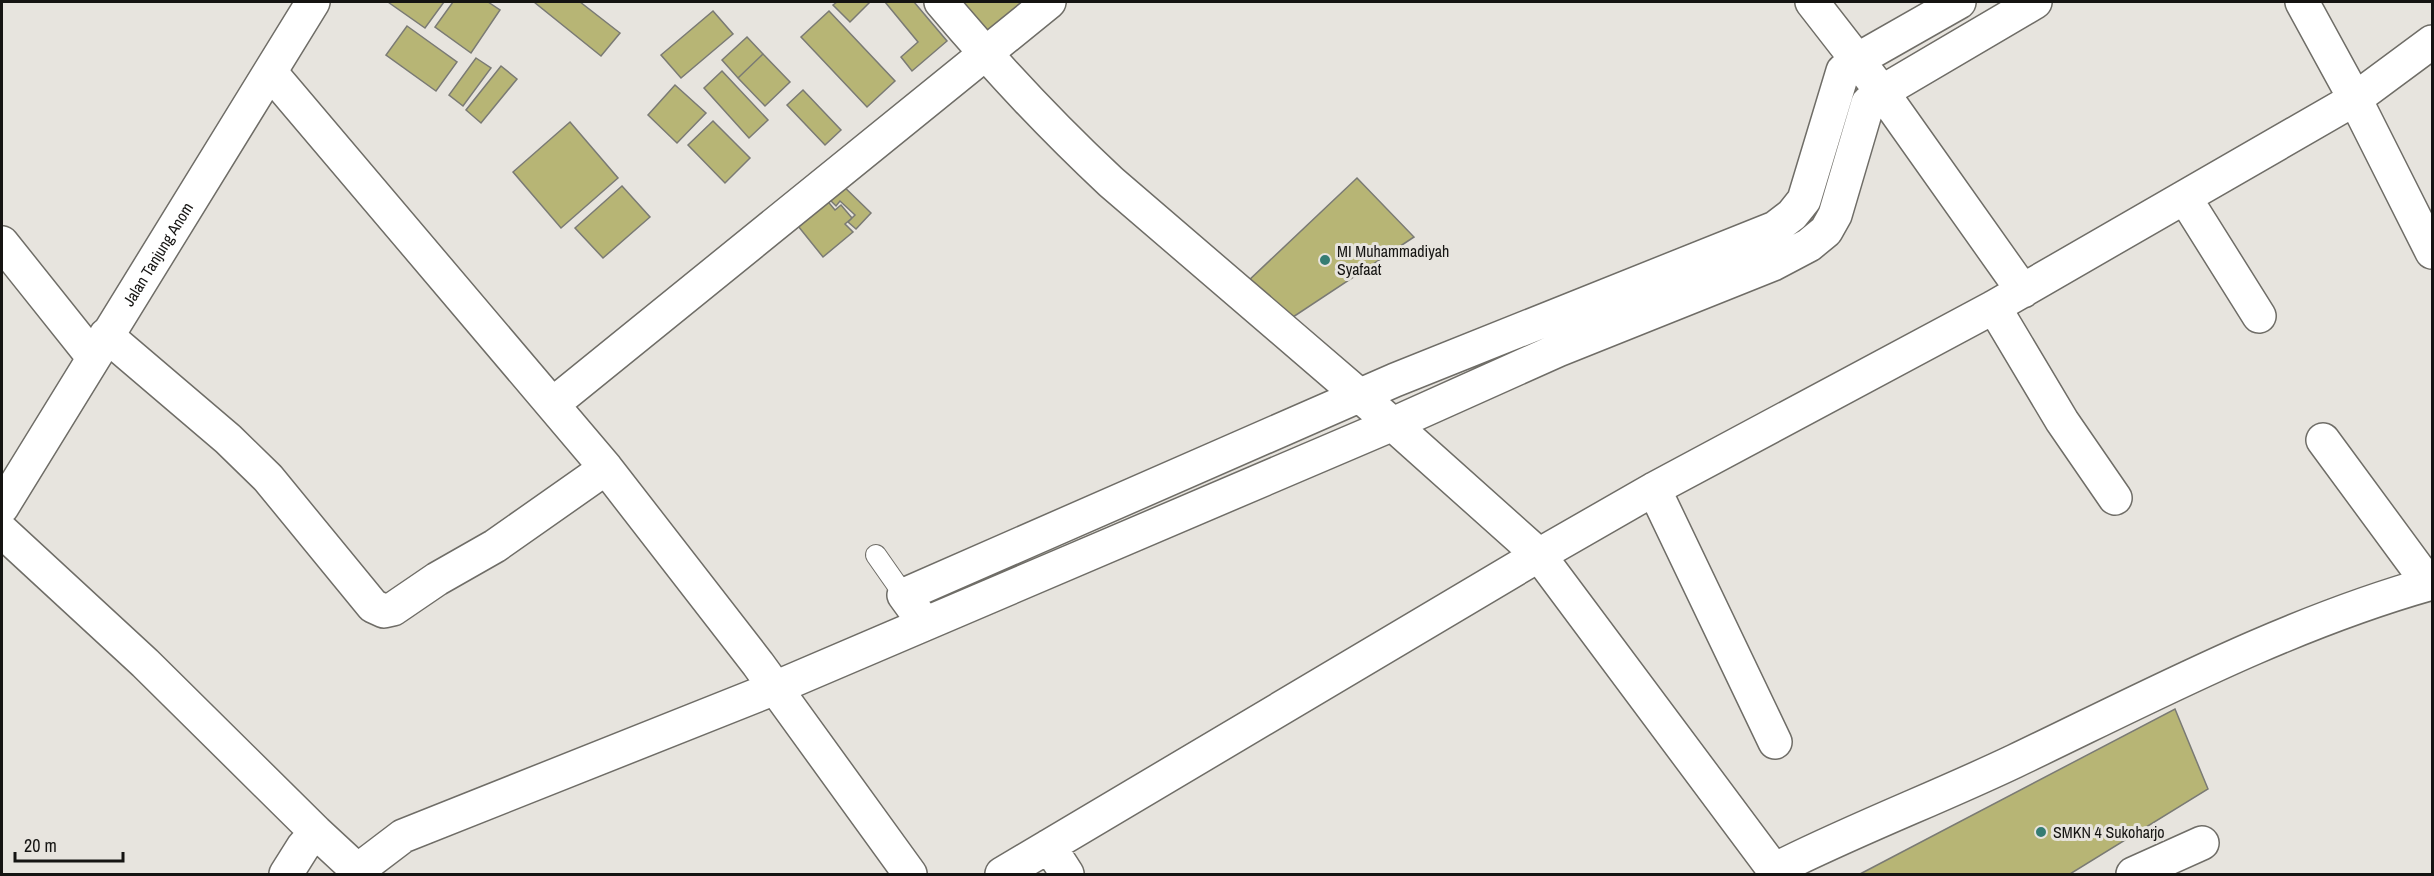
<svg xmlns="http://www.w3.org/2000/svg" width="2434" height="876" viewBox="0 0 2434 876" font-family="'Archivo Narrow',sans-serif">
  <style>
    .building { fill: #b7b575; stroke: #7a7a74; stroke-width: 1.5 }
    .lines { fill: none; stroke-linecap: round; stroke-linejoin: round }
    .lane-casing { stroke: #6f6d67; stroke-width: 22 }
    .street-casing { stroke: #6f6d67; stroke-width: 36 }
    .secondary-casing { stroke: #6f6d67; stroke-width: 36 }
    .lane { stroke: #fff; stroke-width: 20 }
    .street { stroke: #fff; stroke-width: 33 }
    .secondary { stroke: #fff; stroke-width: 33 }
    .poi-dot { fill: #357c73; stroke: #e7e4de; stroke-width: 2 }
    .labels { text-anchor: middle; stroke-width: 6; stroke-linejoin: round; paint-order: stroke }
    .poi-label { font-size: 16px; fill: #151412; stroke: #e7e4de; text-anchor: start }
    .street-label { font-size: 16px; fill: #151412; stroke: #e7e4de }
  </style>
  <rect width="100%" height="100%" fill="#e7e4de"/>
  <path class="building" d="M388 2H444L425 28Z
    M453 2H488L500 10 471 53 435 27Z
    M534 2H580L620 33 601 56Z
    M837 2H870L850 22 833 5Z
    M885 2H914L947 41 912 71 901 57 918 42Z
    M963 2H1026L987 32Z
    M713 11 733 34 681 78 661 55Z
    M829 11 895 81 867 107 801 37Z
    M407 26 457 62 436 91 386 55Z
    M747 37 763 54 738 78 722 60Z
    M763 54 790 82 765 106 738 78Z
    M476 58 491 68 463 106 449 95Z
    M501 66 517 79 481 123 466 110Z
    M722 71 768 120 749 138 704 88Z
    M675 85 706 113 677 143 648 115Z
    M803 90 841 130 825 145 787 105Z
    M713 121 750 158 725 183 688 145Z
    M570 122 618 178 561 228 513 172Z
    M834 177 871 213 856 229 848 222 855 215 840 201 836 206 821 191Z
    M1357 178 1414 237 1290 319 1246 283Z
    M622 186 650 217 603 258 575 228Z
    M819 191 835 210 841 205 852 218 845 224 853 232 823 257 790 216Z
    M2175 709 2208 789 2070 874H1860Z"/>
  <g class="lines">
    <defs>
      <path id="lane" d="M876 555 904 595"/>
      <path id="street" d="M941 2C994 65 1051 126 1111 182L1388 420 1539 555 1777 874
        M1812 2 1882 92 2023 291
        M2302 2 2355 99 2432 42
        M271 73 606 468 758 664 910 874
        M2185 198 2259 316
        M2 243 93 357
        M1994 307 2062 421 2115 498
        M106 335 228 439 268 478 373 606 384 611 393 609 437 579 495 546 606 468
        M553 404 1049 2
        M2323 440 2429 584
        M1654 489 1775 742
        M2 531 145 663 316 832 357 870
        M925 624 904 595 1395 380 1775 228 1792 215 1804 200 1843 71 1857 60 1959 2
        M1049 846 1067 874
        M1774 870C1853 830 1935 799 2015 761 2151 696 2286 624 2432 583
        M286 874 303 847 316 832
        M353 874 403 836 775 688 1393 424 1558 350 1773 264 1809 245 1826 231 1835 215 1868 103 1882 92 2035 2
        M1002 874 1539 555 1654 489 1994 307 2355 99 2432 252
        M2133 874 2202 843"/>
      <g id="secondary">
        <path id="s1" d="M2 507 313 2"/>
      </g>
    </defs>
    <use href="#lane" class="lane-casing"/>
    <use href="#street" class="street-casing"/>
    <use href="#secondary" class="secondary-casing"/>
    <use href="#lane" class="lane"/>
    <use href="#street" class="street"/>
    <use href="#secondary" class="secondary"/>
  </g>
  <g class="poi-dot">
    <circle cx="1325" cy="260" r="6"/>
    <circle cx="2041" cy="832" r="6"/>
  </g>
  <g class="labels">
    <g class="poi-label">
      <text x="1337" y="257">MI Muhammadiyah<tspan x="1337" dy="18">Syafaat</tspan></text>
      <text x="2053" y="838">SMKN 4 Sukoharjo</text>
    </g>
    <g class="street-label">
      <text dy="6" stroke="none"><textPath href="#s1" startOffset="297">Jalan Tanjung Anom</textPath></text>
    </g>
  </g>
  <rect width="2434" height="876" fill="none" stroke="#151412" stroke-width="6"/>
  <path d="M15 852v9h108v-9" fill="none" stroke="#151412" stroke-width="3"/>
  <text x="24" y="852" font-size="18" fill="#151412" stroke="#e7e4de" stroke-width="4.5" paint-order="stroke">20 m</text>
</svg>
